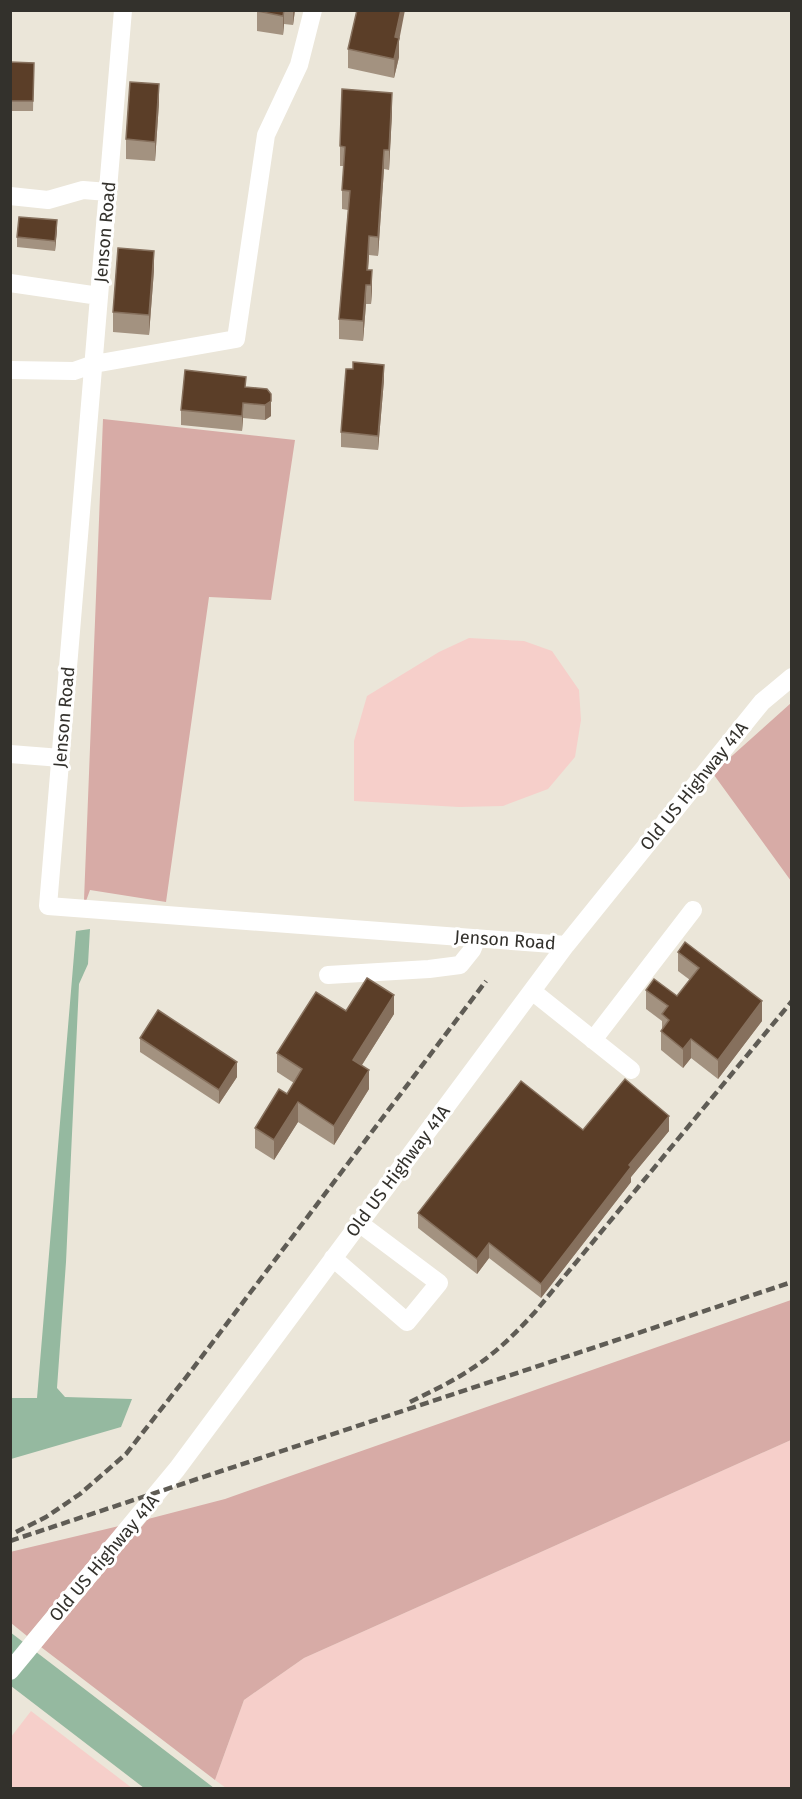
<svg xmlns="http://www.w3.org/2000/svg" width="802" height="1799" viewBox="0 0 802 1799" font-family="'Fira Sans',sans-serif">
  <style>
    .green { fill: #f6cfca }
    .forest { fill: #d7aba6 }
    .water { fill: #95b9a0 }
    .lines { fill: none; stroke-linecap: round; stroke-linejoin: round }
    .minor { stroke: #fff; stroke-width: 18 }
    .rail { stroke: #5f5c55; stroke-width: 4.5; stroke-dasharray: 9 4.5; stroke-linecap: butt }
    .wall { fill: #a39280 }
    .shaded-wall { fill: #86705d }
    .building { fill: #5b3e28; stroke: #86705d; stroke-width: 1.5 }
    .labels { text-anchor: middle; stroke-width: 6; stroke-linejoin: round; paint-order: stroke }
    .street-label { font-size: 18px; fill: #33312c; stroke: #fff }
  </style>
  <rect width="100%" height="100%" fill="#ebe6d9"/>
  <path class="green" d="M469 638 524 641 552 651 579 690 581 720 575 757 548 789 503 806 459 807 354 801V741L367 696 439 652Z
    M791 1440V1788H226L215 1780 244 1700 304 1658Z
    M31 1711 132 1788H11V1737Z"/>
  <path class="forest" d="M103 419 295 440 271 600 209 597 166 902 90 890 86 901 84 900Z
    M791 703V881L714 775 724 763Z
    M791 1300V1440L304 1658 244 1700 215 1780 41 1647 148 1519 225 1499Z
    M119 1526 27 1636 11 1623 10 1552Z"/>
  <path class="water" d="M90 929 88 964 79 984 66 1262 57 1388 65 1397 132 1399 121 1427 11 1459V1398H37L76 931Z
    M10 1632 214 1788H144L11 1686Z"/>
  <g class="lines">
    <path class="minor" d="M123 10 48 906 566 945
      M10 196 48 200 83 190 108 192
      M10 283 99 296
      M10 370 74 371 94 364 236 339 266 135 299 65 313 10
      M10 754 61 758
      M328 975 429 969 460 965 472 950 477 938
      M532 991 631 1070
      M593 1040 693 910
      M333 1258 407 1322 439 1283 359 1223
      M10 1671 177 1469 566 945 762 702 792 677"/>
    <path class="rail" d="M410 1402C430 1392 450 1383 468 1371 494 1355 515 1334 535 1312L792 1001
      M16 1532 46 1517 80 1494 126 1454 191 1371 486 981
      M10 1541 792 1282"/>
  </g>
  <path class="wall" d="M257 10H295L293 25 284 24 283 35 257 31Z
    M399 41V57L394 78 348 68V49Z
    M10 62 34 63 33 111H10Z
    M159 103 155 161 126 159V139Z
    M392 113 389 170 384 169 378 256 369 255 368 270 372 290 371 304H366L363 341 339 339V319L348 210 342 209V190L344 166H340V146Z
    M57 230 55 251 17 247V237Z
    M154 270 149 335 113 332V312Z
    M384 380 378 450 341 447V432Z
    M246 387 271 409V416L265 420 243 418 242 431 181 425V410Z
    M685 942 762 1021 718 1079 691 1058 683 1068 661 1050V1031L662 1030V1021L646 1009V990L677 996 690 980 678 971V952Z
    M346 1011 394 1014 362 1065 369 1089 334 1145 298 1122 274 1160 255 1148V1128L287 1094 294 1083 277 1072V1053Z
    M140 1038 237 1077 219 1104 140 1052Z
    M583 1130 669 1131 631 1177V1182L541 1298 489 1258 477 1274 418 1228V1213Z"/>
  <path class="shaded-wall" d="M284 10V24L283 35V16Z
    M293 10H295L293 25Z
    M401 10H405L399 41V57L394 78 395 37Z
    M159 84V103L155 161V142Z
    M392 93V113L389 170V150Z
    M384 150V169L378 256V237Z
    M57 220V230L55 251V241Z
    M369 236V255L367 285V270Z
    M154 251V270L149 335V315Z
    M372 270V290L371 304V285Z
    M366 285V304L363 341V321Z
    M384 365V380L378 450V436Z
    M271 394V416L265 420V405Z
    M243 403V418L242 431V416Z
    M394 995V1014L353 1079V1060Z
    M762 1001V1021L718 1079V1060Z
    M691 1039V1058L683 1068V1049Z
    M237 1062V1077L219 1104V1090Z
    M369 1070V1089L334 1145V1126Z
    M298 1102V1122L274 1160V1140Z
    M669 1116V1131L631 1177V1182L541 1298V1284L629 1165Z
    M489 1243V1258L477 1274V1259Z"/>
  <path class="building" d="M257 10H284L283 16 257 11Z
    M357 10H401L395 37 399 38 394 59 348 49Z
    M10 62 34 63 33 101H10Z
    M130 82 159 84 155 142 126 139Z
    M342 89 392 93 389 150H384L378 237 369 236 367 270H372L371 285H366L363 321 339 319 350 191 342 190 345 147 340 146Z
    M19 217 57 220 55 241 17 237Z
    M118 248 154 251 149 315 113 312Z
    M353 362 384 365 378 436 341 432 346 369H353Z
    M185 370 246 377 245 387 267 389 271 394V401L265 405 243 403 242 416 181 410Z
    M685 942 762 1001 718 1060 691 1039 683 1049 661 1031 669 1020 662 1014 668 1006 646 990 654 979 677 996 699 968 678 952Z
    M367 978 394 995 353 1060 369 1070 334 1126 298 1102 274 1140 255 1128 279 1089 287 1094 302 1069 277 1053 316 992 346 1011Z
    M158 1010 237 1062 219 1090 140 1038Z
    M625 1079 669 1116 629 1165 631 1167 541 1284 489 1243 477 1259 418 1213 521 1081 583 1130Z"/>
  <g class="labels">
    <g class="street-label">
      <text transform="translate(105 232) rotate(-85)" y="6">Jenson Road</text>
      <text transform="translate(64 717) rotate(-85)" y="6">Jenson Road</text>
      <text transform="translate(694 786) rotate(-51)" y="6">Old US Highway 41A</text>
      <text transform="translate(505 940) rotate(4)" y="6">Jenson Road</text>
      <text transform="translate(398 1171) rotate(-53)" y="6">Old US Highway 41A</text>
      <text transform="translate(104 1558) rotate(-50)" y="6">Old US Highway 41A</text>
    </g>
  </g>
  <rect width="802" height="1799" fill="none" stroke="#33312c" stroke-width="24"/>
</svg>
